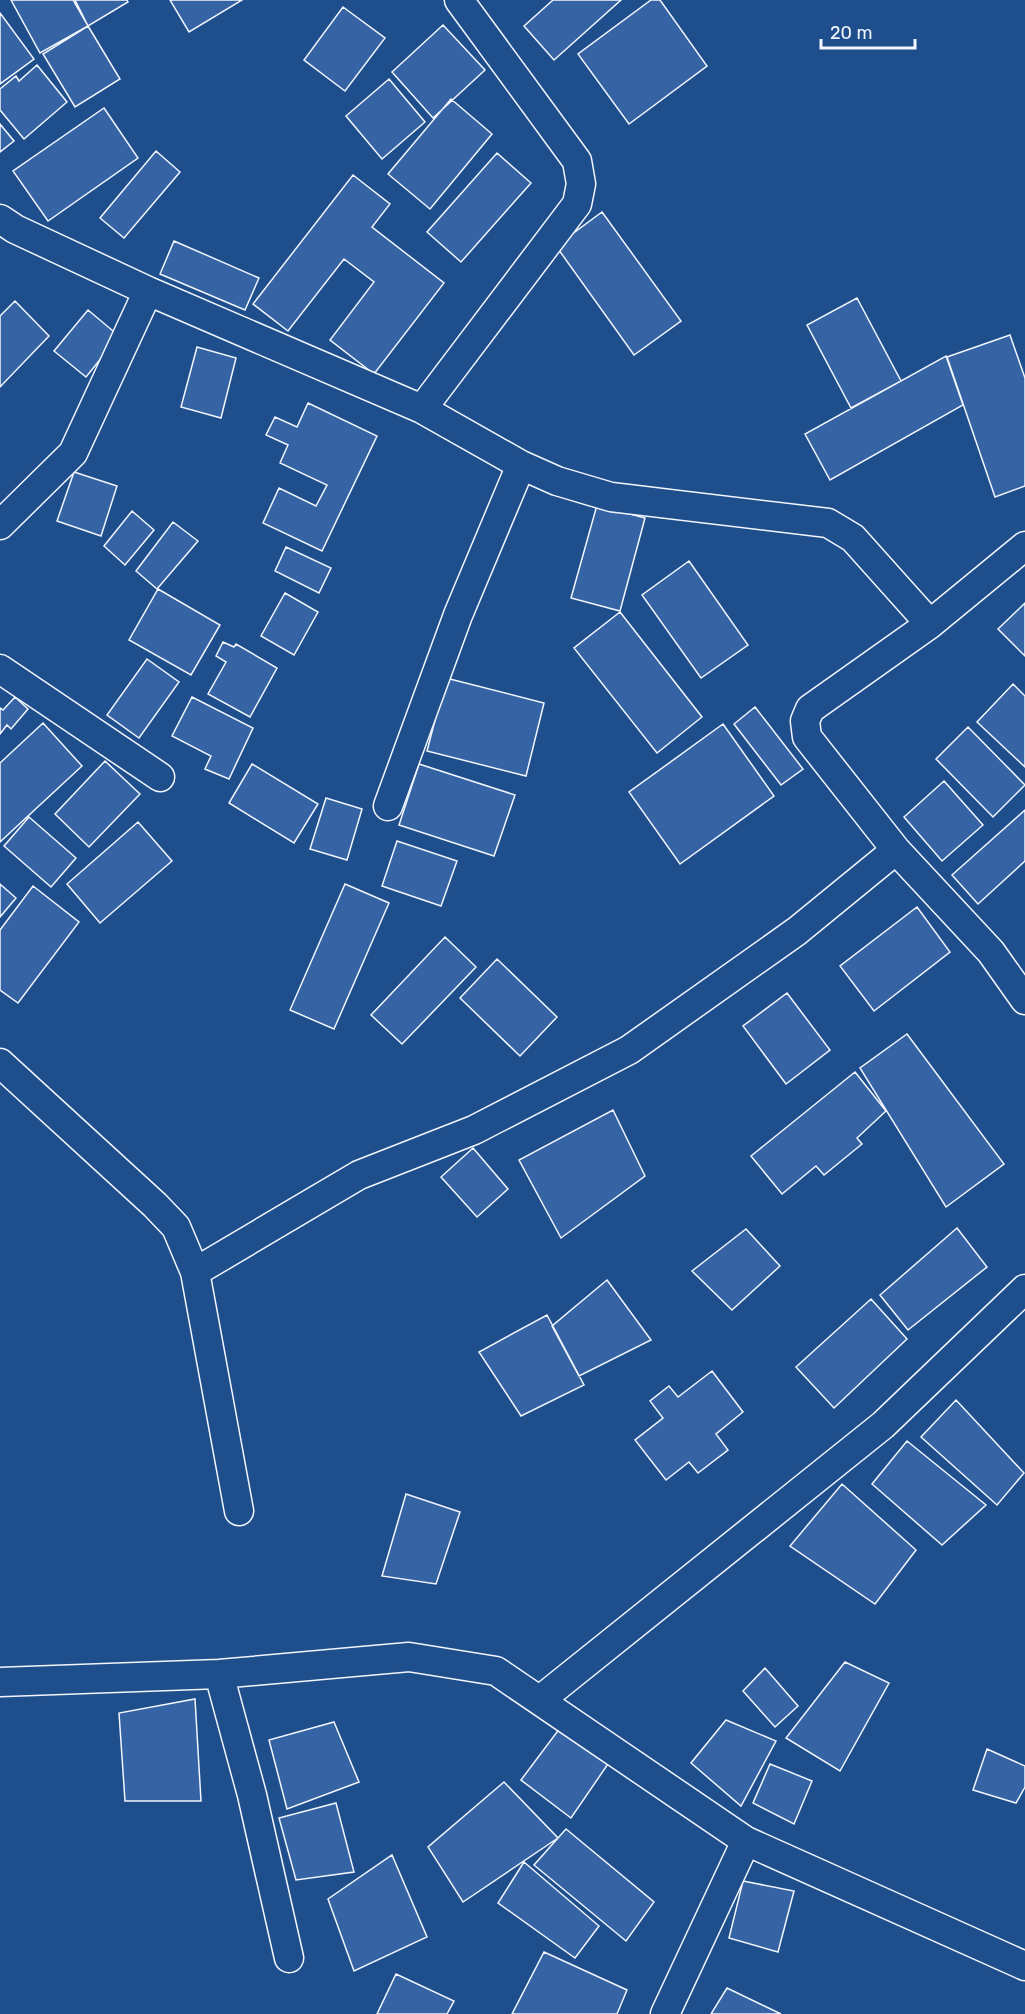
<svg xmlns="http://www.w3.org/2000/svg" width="1025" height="2014" viewBox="0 0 1025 2014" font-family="Rubik,sans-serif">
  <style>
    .building { fill: #3563a3; stroke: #f2f6ff; stroke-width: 1.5 }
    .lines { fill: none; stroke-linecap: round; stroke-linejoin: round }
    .minor-casing { stroke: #f2f6ff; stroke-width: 31 }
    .minor { stroke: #1f4e8c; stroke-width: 28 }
  </style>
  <rect width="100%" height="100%" fill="#1f4e8c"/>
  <path class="building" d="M11 0H73L88 26 40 53Z
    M75 0H127L128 2 88 26Z
    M170 0H242L189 32Z
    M553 0H621L554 60 524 26Z
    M651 0H660L707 66 629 124 578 54Z
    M343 7 385 38 345 91 304 60Z
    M0 13 34 59 0 84Z
    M443 25 485 70 433 118 392 72Z
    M88 26 120 79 75 107 43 54Z
    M37 65 67 102 24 139 0 110V89L16 76 19 81Z
    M389 79 425 122 382 159 346 116Z
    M451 99 492 134 430 209 388 174Z
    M104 108 138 158 48 221 13 171Z
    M0 124 14 141 0 152Z
    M156 151 180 172 124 238 100 218Z
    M497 153 531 183 461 262 427 232Z
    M353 175 390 204 372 227 444 283 374 374 330 340 374 282 344 259 288 331 253 304Z
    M602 212 681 321 634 355 556 246Z
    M174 241 259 278 245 310 160 274Z
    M857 298 901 381 851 408 807 325Z
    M15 301 49 336 0 387V316Z
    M88 310 119 336 86 377 54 351Z
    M1010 335 1025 378V486L995 497 947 357Z
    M197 347 236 358 221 418 181 407Z
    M946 356 963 405 830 480 805 434Z
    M308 403 377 436 322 551 263 523 279 488 316 506 327 485 280 463 288 445 266 435 275 417 297 427Z
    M74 472 117 486 101 536 57 521Z
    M597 505 645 518 620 611 571 598Z
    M132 511 154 530 125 565 104 546Z
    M173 522 198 541 157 589 136 571Z
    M286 547 331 568 319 593 275 571Z
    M689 561 748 645 701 678 642 595Z
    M158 589 220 625 191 675 129 640Z
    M285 593 318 612 294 655 261 636Z
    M1025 603V656L998 629Z
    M620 612 702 717 657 753 574 648Z
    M223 642 234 647 236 644 277 668 250 717 208 694 226 662 216 656Z
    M147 659 179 682 139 738 107 715Z
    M446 678 544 703 526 776 427 751Z
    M1013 684 1025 696V767L977 722Z
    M15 697 28 709 11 729 7 725 0 734V708L3 710Z
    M192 697 253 728 229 779 205 769 211 756 172 736Z
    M755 707 803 769 781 785 734 724Z
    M43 723 82 766 0 842V763Z
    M723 724 774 796 680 864 629 792Z
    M968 727 1025 785 993 817 936 759Z
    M105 761 140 794 89 847 55 814Z
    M252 764 318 804 294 843 229 803Z
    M419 764 515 795 494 856 399 825Z
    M944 781 983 825 942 861 904 817Z
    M326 798 362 809 347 860 310 849Z
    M1025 810V861L978 904 952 875Z
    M29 817 76 858 51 887 4 846Z
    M138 822 172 861 100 923 67 884Z
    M397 841 457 861 441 906 382 886Z
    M0 884 16 898 0 917Z
    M345 884 389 903 334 1029 290 1010Z
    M33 886 79 922 18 1003 0 990V930Z
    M917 907 950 952 874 1011 840 966Z
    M445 937 476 967 402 1044 371 1015Z
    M497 959 557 1017 520 1056 460 998Z
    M787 993 830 1050 786 1084 743 1026Z
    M907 1034 1004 1164 946 1207 860 1068Z
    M855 1072 886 1111 857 1138 862 1144 824 1175 816 1166 782 1194 751 1156Z
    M613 1110 645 1176 561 1238 519 1160Z
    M473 1148 508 1189 477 1217 441 1177Z
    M957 1228 987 1267 908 1330 880 1295Z
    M746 1229 780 1266 732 1310 692 1271Z
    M607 1280 651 1340 579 1376 552 1326Z
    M871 1299 907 1339 834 1408 796 1367Z
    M547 1315 584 1385 521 1416 479 1352Z
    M712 1371 743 1412 716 1434 728 1450 698 1473 689 1462 666 1480 635 1440 663 1418 650 1401 669 1386 678 1397Z
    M956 1400 1024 1473 997 1505 921 1437Z
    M907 1441 986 1505 942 1545 872 1484Z
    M842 1484 916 1550 875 1604 790 1546Z
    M406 1494 460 1512 436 1584 382 1576Z
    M845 1662 889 1683 840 1771 786 1738Z
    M765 1668 798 1706 775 1727 743 1691Z
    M195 1699 201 1801H125L119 1713Z
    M726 1720 776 1741 741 1806 691 1763Z
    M334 1722 359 1782 287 1809 269 1740Z
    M560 1728 610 1761 571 1818 521 1780Z
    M987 1749 1025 1766V1787L1016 1803 973 1790Z
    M770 1764 812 1781 794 1824 753 1803Z
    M504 1782 558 1838 463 1902 428 1847Z
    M336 1803 354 1872 296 1880 279 1818Z
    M566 1829 654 1902 626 1941 534 1865Z
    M392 1855 427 1937 354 1971 328 1899Z
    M524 1862 599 1926 575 1958 498 1903Z
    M743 1881 794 1891 778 1952 729 1938Z
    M544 1952 627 1990 617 2014H512Z
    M396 1974 454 2001 447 2014H377Z
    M727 1988 781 2014H711Z"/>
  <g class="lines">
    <defs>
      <path id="minor" d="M0 219 15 229 148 291 422 409 521 465 557 481 611 497 828 523 853 538 930 624 1025 546
        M422 409 577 204 581 184 577 161 459 0
        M0 525 73 453 148 291
        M930 624 810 709 805 721 807 737 896 850 991 952 1025 1000
        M0 669 160 777
        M388 806 458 615 521 465
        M0 1063 155 1205 176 1227 195 1272 239 1511
        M195 1272 359 1175 474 1130 629 1050 797 931 896 850
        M219 1674 252 1795 289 1958
        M0 1682 219 1674 409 1657 496 1671 746 1841 1025 1966
        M540 1700 883 1425 1025 1289
        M665 2014 746 1841"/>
    </defs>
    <use href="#minor" class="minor-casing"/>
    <use href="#minor" class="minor"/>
  </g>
  <path d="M821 39v9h94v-9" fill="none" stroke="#f2f6ff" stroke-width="3"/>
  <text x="830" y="39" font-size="18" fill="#f2f6ff" stroke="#1f4e8c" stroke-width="4.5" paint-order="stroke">20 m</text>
</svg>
